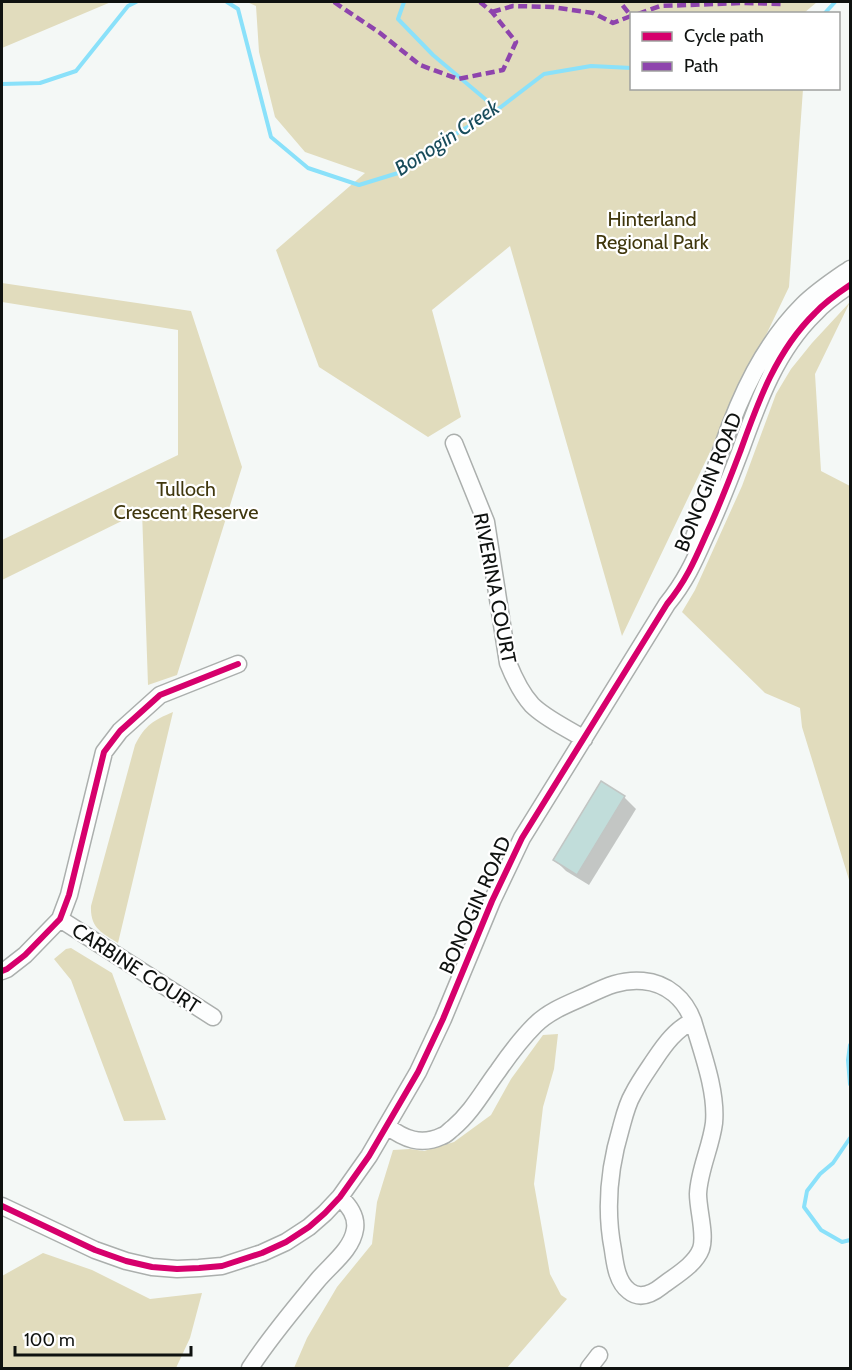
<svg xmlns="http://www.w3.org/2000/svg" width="852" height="1370" viewBox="0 0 852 1370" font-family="Cabin,sans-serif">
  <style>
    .green { fill: #e1dcbd }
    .shadow { fill: #0003 }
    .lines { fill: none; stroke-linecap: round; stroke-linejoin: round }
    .stream { stroke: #8ae1fa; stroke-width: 4 }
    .building { fill: #c1ddda; stroke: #c2c6c4; stroke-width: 1.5 }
    .minor-casing { stroke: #abafad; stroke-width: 19 }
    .minor { stroke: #fdfefe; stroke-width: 16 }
    .quiet { stroke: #8e44ad; stroke-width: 4.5; stroke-dasharray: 9 4.5; stroke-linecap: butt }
    .cycleway-casing { stroke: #fff; stroke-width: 10 }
    .cycleway { stroke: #d6006c; stroke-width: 6 }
    .labels { text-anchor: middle; stroke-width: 4.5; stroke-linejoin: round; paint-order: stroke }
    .park-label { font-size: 20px; fill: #40370d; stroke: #fff }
    .street-label { font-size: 20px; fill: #0f1210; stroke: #fff }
    .water-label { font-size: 21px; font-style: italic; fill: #184c5b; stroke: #fff }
  </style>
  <rect width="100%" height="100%" fill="#f4f8f6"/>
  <path class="green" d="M2 2H111L2 48Z
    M247 2H817L804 13 632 14V88L803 89 789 287 622 636 510 246 432 310 461 417 428 437 319 367 276 250 365 173 305 152 275 117 259 52 256 6Z
    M2 283 191 311 242 467 177 675 148 685 142 511 2 580V540L178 455V330L2 302Z
    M850 302 815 374 821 471 850 486V883L802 727 800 708 765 693 682 612 695 590 742 486 776 394 791 369 812 343Z
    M173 712 118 943C102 933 90 928 91 906L135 745C145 725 154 720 173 712Z
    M71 948 112 973 166 1120 124 1121 71 980 54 959 66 949Z
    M558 1034 554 1069 543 1107 534 1184 550 1274 561 1295 567 1299 507 1368H294L307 1338 337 1287 372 1244 377 1202 393 1150 410 1149 424 1151 454 1142 491 1115 511 1079 543 1035Z
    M43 1253 92 1270 150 1299 202 1293 190 1338 176 1368H2V1276Z"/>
  <path class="shadow" d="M601 783 624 797 636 809 589 885 566 871 555 860Z"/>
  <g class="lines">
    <path class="stream" d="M227 2 238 9 271 137 308 168 359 185 398 173 421 154 497 110 544 74 591 66 632 68
      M404 2 398 19 433 55 497 109
      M824 14 835 2
      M2 84 40 83 76 71 128 6 136 2
      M850 1045 848 1060 850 1084
      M850 1138 833 1163 820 1174 807 1191 804 1207 821 1230 842 1242 850 1240"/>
  </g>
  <path class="building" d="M601 781 625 796 577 875 553 860Z"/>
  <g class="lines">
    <defs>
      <path id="minor" d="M454 443 486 522 508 663C514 678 521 693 532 705 546 719 567 728 584 739
        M691 545C704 513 711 480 722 448 740 396 763 345 803 305 817 291 834 280 850 269
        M60 919 213 1017
        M2 971 7 969 25 955 60 919 69 895 104 752 120 731 160 695 238 664
        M387 1126C404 1139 421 1146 442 1136 446 1135 449 1131 453 1128 472 1112 483 1091 498 1071 509 1055 521 1039 535 1025 549 1011 568 1004 586 996 605 987 621 979 643 981 667 983 685 999 693 1021 702 1052 717 1091 714 1123 711 1147 699 1170 698 1194 698 1210 706 1235 701 1249 695 1265 675 1276 662 1286 652 1294 640 1300 629 1291 617 1282 615 1264 613 1250 605 1209 609 1168 621 1128 624 1117 627 1104 633 1094 639 1082 647 1071 655 1059 665 1044 676 1029 693 1021
        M2 1206 95 1250 126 1261 152 1267 177 1269 199 1268 222 1266 262 1253 286 1242 309 1227 325 1213 340 1197 369 1156 418 1072 443 1019 492 901 522 838 667 604C685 582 694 562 705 537 718 509 729 481 740 452 758 402 776 351 815 313 825 302 838 293 850 285
        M250 1368C270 1337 294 1309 317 1281 330 1265 352 1250 355 1229 357 1216 349 1206 340 1197
        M589 1368 599 1355"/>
    </defs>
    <use href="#minor" class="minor-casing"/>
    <use href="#minor" class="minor"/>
    <path class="quiet" d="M334 2 380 33 420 65 458 79 503 70 516 42 492 12 480 2
      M492 12 513 6 552 7 593 13 613 23 631 16 620 2
      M638 14 660 6 743 3 785 4"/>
    <defs>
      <path id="cycleway" d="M2 971 7 969 25 955 60 919 69 895 104 752 120 731 160 695 238 664
        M2 1206 95 1250 126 1261 152 1267 177 1269 199 1268 222 1266 262 1253 286 1242 309 1227 325 1213 340 1197 369 1156 418 1072 443 1019 492 901 522 838 667 604C685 582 694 562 705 537 718 509 729 481 740 452 758 402 776 351 815 313 825 302 838 293 850 285"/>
    </defs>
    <use href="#cycleway" class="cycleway-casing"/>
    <use href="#cycleway" class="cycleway"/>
  </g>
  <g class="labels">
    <g class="park-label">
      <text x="652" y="226">Hinterland<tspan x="652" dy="23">Regional Park</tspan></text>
      <text x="186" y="496">Tulloch<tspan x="186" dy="23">Crescent Reserve</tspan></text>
    </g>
    <g class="street-label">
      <text transform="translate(708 482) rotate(-68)" y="7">BONOGIN ROAD</text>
      <text transform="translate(495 588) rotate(79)" y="7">RIVERINA COURT</text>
      <text transform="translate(475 905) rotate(-66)" y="7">BONOGIN ROAD</text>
      <text transform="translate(136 968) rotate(33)" y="7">CARBINE COURT</text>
    </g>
    <g class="water-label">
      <text transform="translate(447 138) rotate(-33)" y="7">Bonogin Creek</text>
    </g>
  </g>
  <rect width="852" height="1370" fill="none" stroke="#0f1210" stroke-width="6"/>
  <rect x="630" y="12" width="210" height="78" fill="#ffffff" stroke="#9fa09f" stroke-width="1.5"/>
  <rect x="642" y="32" width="30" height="9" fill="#d6006c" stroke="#9fa09f" stroke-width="1.5"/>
  <text x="684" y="42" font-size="18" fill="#0f1210">Cycle path</text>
  <rect x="642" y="62" width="30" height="9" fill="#8e44ad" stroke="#9fa09f" stroke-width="1.5"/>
  <text x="684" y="72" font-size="18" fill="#0f1210">Path</text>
  <path d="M15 1346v9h176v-9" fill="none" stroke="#0f1210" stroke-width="3"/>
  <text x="24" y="1346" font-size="18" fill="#0f1210" stroke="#ffffff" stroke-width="4.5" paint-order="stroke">100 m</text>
</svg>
